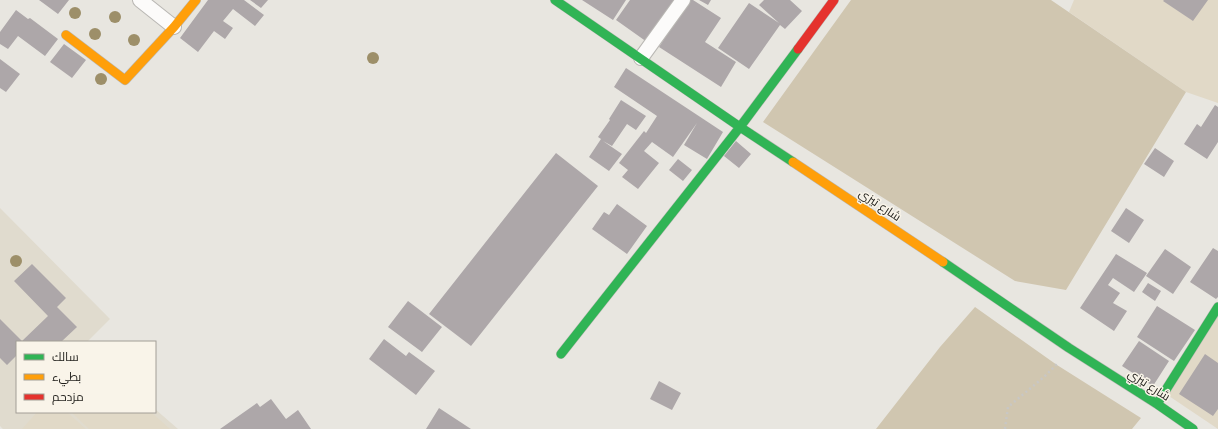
<svg xmlns="http://www.w3.org/2000/svg" width="1218" height="429" viewBox="0 0 1218 429" font-family="'Open Sans',Cairo,sans-serif">
  <style>
    .built { fill: #e0dbce }
    .green { fill: #e1d9c7 }
    .forest { fill: #d0c6b0 }
    .building { fill: #ada7a9 }
    .lines { fill: none; stroke-linecap: round; stroke-linejoin: round }
    .street-casing { stroke: #b9b7b3; stroke-width: 16 }
    .fast-casing { stroke: #b9b7b3; stroke-width: 10 }
    .slow-casing { stroke: #b9b7b3; stroke-width: 10 }
    .jam-casing { stroke: #b9b7b3; stroke-width: 10 }
    .path { stroke: #c8c7c5; stroke-width: 2.5; stroke-dasharray: 2 3; stroke-linecap: butt }
    .street { stroke: #fcfbfa; stroke-width: 14 }
    .fast { stroke: #30b455; stroke-width: 9 }
    .slow { stroke: #ff9f0a; stroke-width: 9 }
    .jam { stroke: #e5322d; stroke-width: 9 }
    .tree { fill: #9d8f69 }
    .labels { text-anchor: middle; stroke-width: 3; stroke-linejoin: round; paint-order: stroke }
    .street-label { font-size: 12px; fill: #1f1e1a; stroke: #f9f4e9 }
  </style>
  <rect width="100%" height="100%" fill="#e8e6e0"/>
  <path class="built" d="M0 208 110 319 87 342H17V412H155V409L178 429H3L0 426Z"/>
  <path class="green" d="M1074 0H1218V103L1186 92 1069 12Z
    M1218 305V429L1163 392Z
    M37 412H67L86 429H22Z
    M71 412H151L170 429H89Z"/>
  <path class="forest" d="M851 0H1051L1186 92 1066 290 1015 281 763 122Z
    M975 307 1057 365 1141 418 1132 429H876L940 347Z"/>
  <path class="building" d="M39 0H69L58 14Z
    M208 0H244L264 15 255 26 233 9 223 21 233 28 225 39 214 31 198 52 180 38Z
    M250 0H268L261 8Z
    M582 0H626L613 20Z
    M630 0H677L647 42 616 20Z
    M689 0H693L721 18 705 42 736 62 721 87 659 47Z
    M699 0H711L708 5Z
    M764 0H790L802 11 785 29 780 25 749 69 718 48 749 3 779 23 759 5Z
    M1164 0H1208L1193 21 1163 1Z
    M16 10 28 19 30 18 58 39 45 56 18 36 8 49 0 44V32Z
    M64 44 86 60 72 78 50 62Z
    M0 59 20 74 6 92 0 88Z
    M626 68 723 132 707 159 684 145 697 123 673 157 652 142 644 151 659 163 638 189 622 177 628 170 619 163 644 131 646 133 657 116 614 87Z
    M621 100 646 116 636 130 627 124 612 146 603 141 622 154 609 171 589 157 601 139 598 137 610 120 609 119Z
    M1215 105 1218 107V142L1207 159 1184 144 1197 124 1201 127Z
    M736 141 751 154 739 168 724 156Z
    M1155 148 1174 161 1164 177 1144 164Z
    M556 153 598 186 471 346 429 314Z
    M678 159 692 170 683 181 669 170Z
    M617 204 647 226 627 254 592 229 604 212 609 215Z
    M1126 208 1144 220 1129 243 1111 231Z
    M1213 248 1218 251V297L1216 299 1190 282Z
    M1165 249 1191 267 1173 294 1146 276Z
    M1116 254 1147 273 1134 292 1113 278 1108 285 1120 293 1113 303 1127 311 1114 331 1080 308Z
    M32 264 66 298 57 307 77 327 61 342H17V355L7 365 0 358V319L22 341 48 316 14 281Z
    M1148 283 1161 291 1155 301 1142 292Z
    M408 301 442 327 422 352 388 327Z
    M1157 306 1195 330 1174 361 1137 337Z
    M384 339 406 356 409 352 435 371 416 395 369 359Z
    M1139 341 1169 361 1153 386 1122 366Z
    M1205 354 1218 363V409L1213 416 1179 394Z
    M659 381 681 393 672 410 650 399Z
    M271 399 286 419 298 410 311 429H220L257 403 260 407Z
    M439 408 471 429H426Z"/>
  <g class="lines">
    <defs>
      <path id="street" d="M140 0 174 27
        M641 58 683 0"/>
      <path id="fast" d="M555 0 740 127 793 162
        M943 262 1069 348 1157 404 1193 429
        M561 354 740 127 798 49
        M1157 404 1218 307"/>
      <path id="slow" d="M66 35 125 80 174 27 196 0
        M793 162 943 262"/>
      <path id="jam" d="M798 49 834 0"/>
    </defs>
    <use href="#street" class="street-casing"/>
    <use href="#fast" class="fast-casing"/>
    <use href="#slow" class="slow-casing"/>
    <use href="#jam" class="jam-casing"/>
    <path class="path" d="M1005 429 1008 407 1044 377 1058 363"/>
    <use href="#street" class="street"/>
    <use href="#fast" class="fast"/>
    <use href="#slow" class="slow"/>
    <use href="#jam" class="jam"/>
  </g>
  <g class="tree">
    <circle cx="75" cy="13" r="6"/>
    <circle cx="115" cy="17" r="6"/>
    <circle cx="95" cy="34" r="6"/>
    <circle cx="134" cy="40" r="6"/>
    <circle cx="373" cy="58" r="6"/>
    <circle cx="101" cy="79" r="6"/>
    <circle cx="16" cy="261" r="6"/>
  </g>
  <g class="labels">
    <g class="street-label">
      <text transform="translate(880 205) rotate(34)" y="4">شارع تيزي</text>
      <text transform="translate(1149 385) rotate(33)" y="4">شارع تيزي</text>
    </g>
  </g>
  <rect x="16" y="341" width="140" height="72" fill="#f9f4e9" stroke="#a29e96"/>
  <rect x="24" y="354" width="20" height="6" fill="#30b455" stroke="#a29e96"/>
  <text x="52" y="361" font-size="12" fill="#1f1e1a">سالك</text>
  <rect x="24" y="374" width="20" height="6" fill="#ff9f0a" stroke="#a29e96"/>
  <text x="52" y="381" font-size="12" fill="#1f1e1a">بطيء</text>
  <rect x="24" y="394" width="20" height="6" fill="#e5322d" stroke="#a29e96"/>
  <text x="52" y="401" font-size="12" fill="#1f1e1a">مزدحم</text>
</svg>
